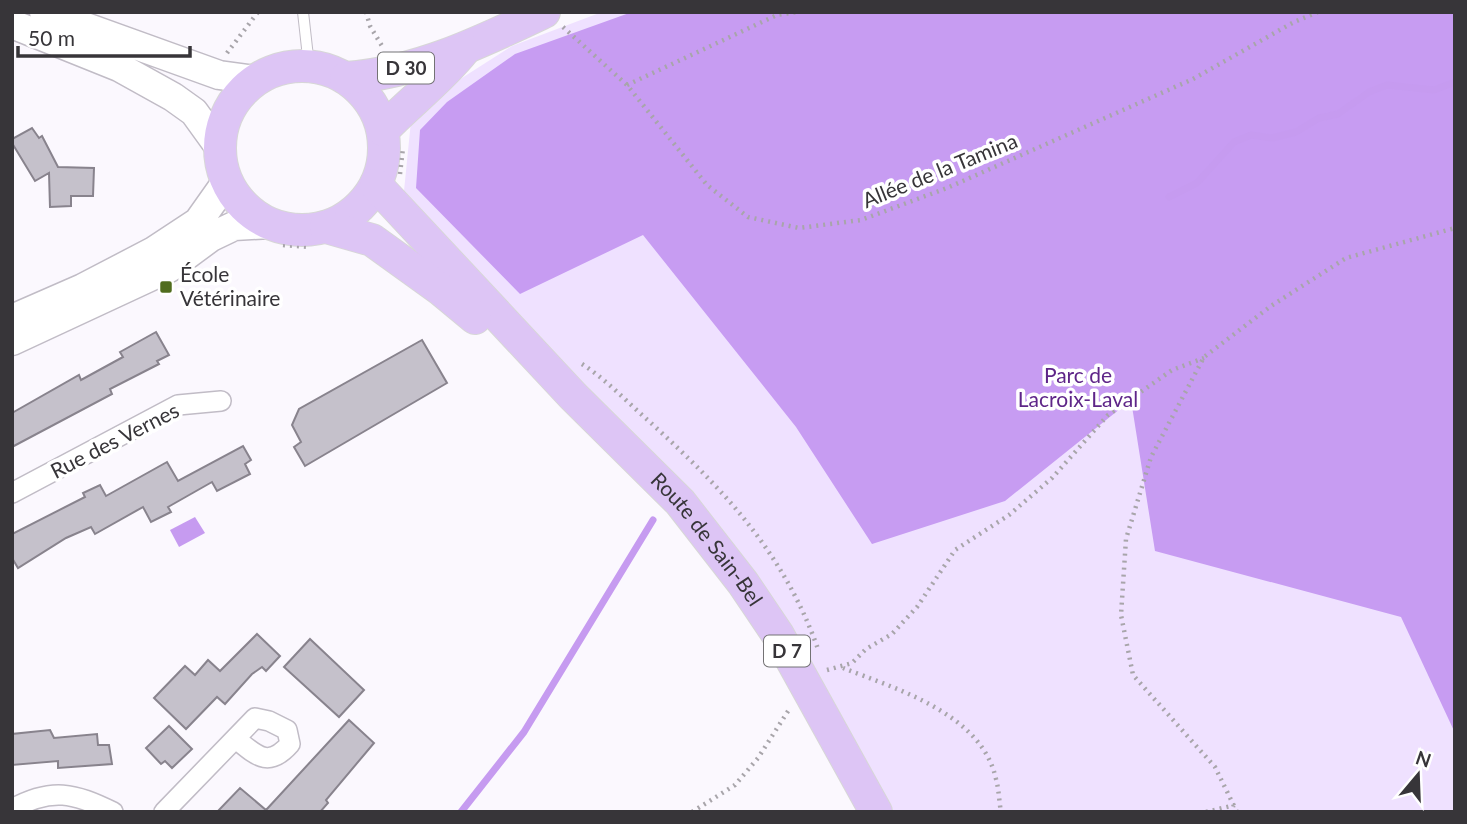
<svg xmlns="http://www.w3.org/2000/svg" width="1467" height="824" viewBox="0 0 1467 824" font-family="Lato,sans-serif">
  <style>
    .green { fill: #efe1ff }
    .forest { fill: #c79cf2 }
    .water { fill: #c69bf0 }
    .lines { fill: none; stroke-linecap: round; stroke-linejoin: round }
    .stream { stroke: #c69bf0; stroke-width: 7 }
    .building { fill: #c5c1cb; stroke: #88838d; stroke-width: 2 }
    .lane-casing { stroke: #c1bcc6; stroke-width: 12 }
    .street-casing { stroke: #c1bcc6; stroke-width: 22 }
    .secondary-casing { stroke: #c1bcc6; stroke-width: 31 }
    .primary-casing { stroke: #d7d7d7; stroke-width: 34 }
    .path { stroke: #a8a5aa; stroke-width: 4.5; stroke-dasharray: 2 5; stroke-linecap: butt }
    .lane { stroke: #fff; stroke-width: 10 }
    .street { stroke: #fff; stroke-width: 19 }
    .secondary { stroke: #fff; stroke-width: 28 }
    .primary { stroke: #ddc5f5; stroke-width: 32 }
    .poi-dot { fill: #506c1e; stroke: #fff; stroke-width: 2.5 }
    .labels { text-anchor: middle; stroke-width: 7; stroke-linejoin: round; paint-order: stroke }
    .shield { fill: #fff; stroke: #737274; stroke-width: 2 }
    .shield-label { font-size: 19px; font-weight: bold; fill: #373539 }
    .street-label { font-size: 21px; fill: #373539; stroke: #fff }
    .poi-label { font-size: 21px; fill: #373539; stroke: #fff; text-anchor: start }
    .park-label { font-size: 21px; fill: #5e2588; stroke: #fff }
  </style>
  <rect width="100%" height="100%" fill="#fbf8fe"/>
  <path class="green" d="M602 12H1455V812H894L805 652 581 385 455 252 404 191 411 121 440 92 512 46Z"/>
  <path class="forest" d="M632 12H1455V733L1401 617 1155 551 1131 400 1005 501 872 544 796 427 643 235 520 294 416 188 420 130 447 102 515 54Z"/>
  <path class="water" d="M195 517 205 533 179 547 170 530Z"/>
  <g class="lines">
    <path class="stream" d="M1169 197 1197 183 1234 142 1251 135 1272 138 1296 132 1319 118 1338 114 1369 92 1387 85 1434 90 1455 82
      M461 812 524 732 653 520"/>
  </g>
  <path class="building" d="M32 128 39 138 42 136 58 167 94 168 93 196H71V206L50 207 49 173 35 181 12 143V139Z
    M156 332 169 355 157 361 159 364 110 389 112 394 12 447V413L79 375 81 380 123 357 120 352Z
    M422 340 447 383 305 466 294 447 301 442 292 425 299 409Z
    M243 446 251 460 245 464 250 474 217 491 212 482 168 507 171 512 151 522 143 507 95 534 91 527 66 538 18 568 12 558V534L85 497 83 493 100 485 106 496 167 462 178 481Z
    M257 634 280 656 266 671 262 667 252 674 225 704 217 697 186 729 154 698 185 666 195 675 208 660 220 671Z
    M310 639 364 690 339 717 284 667Z
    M349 720 374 743 326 800 328 803 320 812H217L240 788 266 810Z
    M169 726 192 749 172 768 165 761 161 764 146 748Z
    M50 730 54 738 97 734 98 745H109L112 764 58 768V761L12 765V734Z"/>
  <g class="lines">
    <defs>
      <path id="lane" d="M303 12 309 66"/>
      <path id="street" d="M12 493 178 405 221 401
        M12 809C52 787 74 793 113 812
        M164 812 255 718 269 721 287 730 290 744C268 769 256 755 236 739"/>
      <path id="secondary" d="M44 12 219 75 255 80
        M12 24 119 67 173 97 194 112 220 148
        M12 319 83 288 154 251 198 222 227 181
        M12 341 169 268 211 237 234 226 271 224"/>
      <g id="primary">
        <circle cx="302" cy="148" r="82"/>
        <path d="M346 78C417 73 481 42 544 12"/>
        <path d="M383 130C410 102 440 80 464 50"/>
        <path id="s1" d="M376 185 573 396 680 502 743 583 778 635 876 812"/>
        <path d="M326 227 372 240 440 289 475 318"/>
      </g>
    </defs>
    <use href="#lane" class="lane-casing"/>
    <use href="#street" class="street-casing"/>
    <use href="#secondary" class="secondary-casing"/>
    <use href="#primary" class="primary-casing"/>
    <path class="path" d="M366 12 370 26 382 46
      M563 27 627 85 707 185 748 217 799 228 861 220 947 188 1193 79 1294 22 1318 12
      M227 53 258 12
      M627 85 777 15 797 12
      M400 174 403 148
      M283 245 309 247
      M582 364C607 380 628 403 651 423 724 490 784 553 818 649
      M843 668C897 689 982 714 996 779 999 790 999 801 1001 812
      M827 670 852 663 866 649 892 634 917 607 955 550 1009 515 1052 478 1108 415 1172 370 1204 358
      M692 812 735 785 758 758 790 708
      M1206 812 1235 805
      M1237 812 1215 767 1133 675 1121 615 1126 539 1151 457 1204 357 1271 306 1346 258 1455 228"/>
    <use href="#lane" class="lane"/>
    <use href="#street" class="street"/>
    <use href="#secondary" class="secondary"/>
    <use href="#primary" class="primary"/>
  </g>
  <rect class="poi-dot" x="159" y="280" width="14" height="14" rx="3.5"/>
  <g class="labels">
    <g class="shield">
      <rect x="378" y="52.5" width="56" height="31" rx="5"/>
      <rect x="764" y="635.5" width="46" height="31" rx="5"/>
    </g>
    <g class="shield-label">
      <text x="406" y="75">D 30</text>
      <text x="787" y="658">D 7</text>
    </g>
    <g class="street-label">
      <text transform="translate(940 171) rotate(-22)" y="7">Allée de la Tamina</text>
      <text transform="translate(115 441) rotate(-27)" y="7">Rue des Vernes</text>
      <text dy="7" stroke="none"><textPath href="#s1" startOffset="485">Route de Sain-Bel</textPath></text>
    </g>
    <g class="poi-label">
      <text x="180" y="282">École<tspan x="180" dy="24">Vétérinaire</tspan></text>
    </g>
    <g class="park-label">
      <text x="1078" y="383">Parc de<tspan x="1078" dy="24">Lacroix-Laval</tspan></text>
    </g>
  </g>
  <rect width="1467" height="824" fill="none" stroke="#373539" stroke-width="28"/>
  <g transform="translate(1418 775) rotate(19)" stroke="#ffffff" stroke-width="5" paint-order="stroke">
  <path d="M0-5L12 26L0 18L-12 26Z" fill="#373539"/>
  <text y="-10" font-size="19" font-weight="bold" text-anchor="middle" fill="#373539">N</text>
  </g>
  <path d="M18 46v10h172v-10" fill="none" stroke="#373539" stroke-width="3.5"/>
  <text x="28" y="46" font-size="21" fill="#373539" stroke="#ffffff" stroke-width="5" paint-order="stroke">50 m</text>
</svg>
